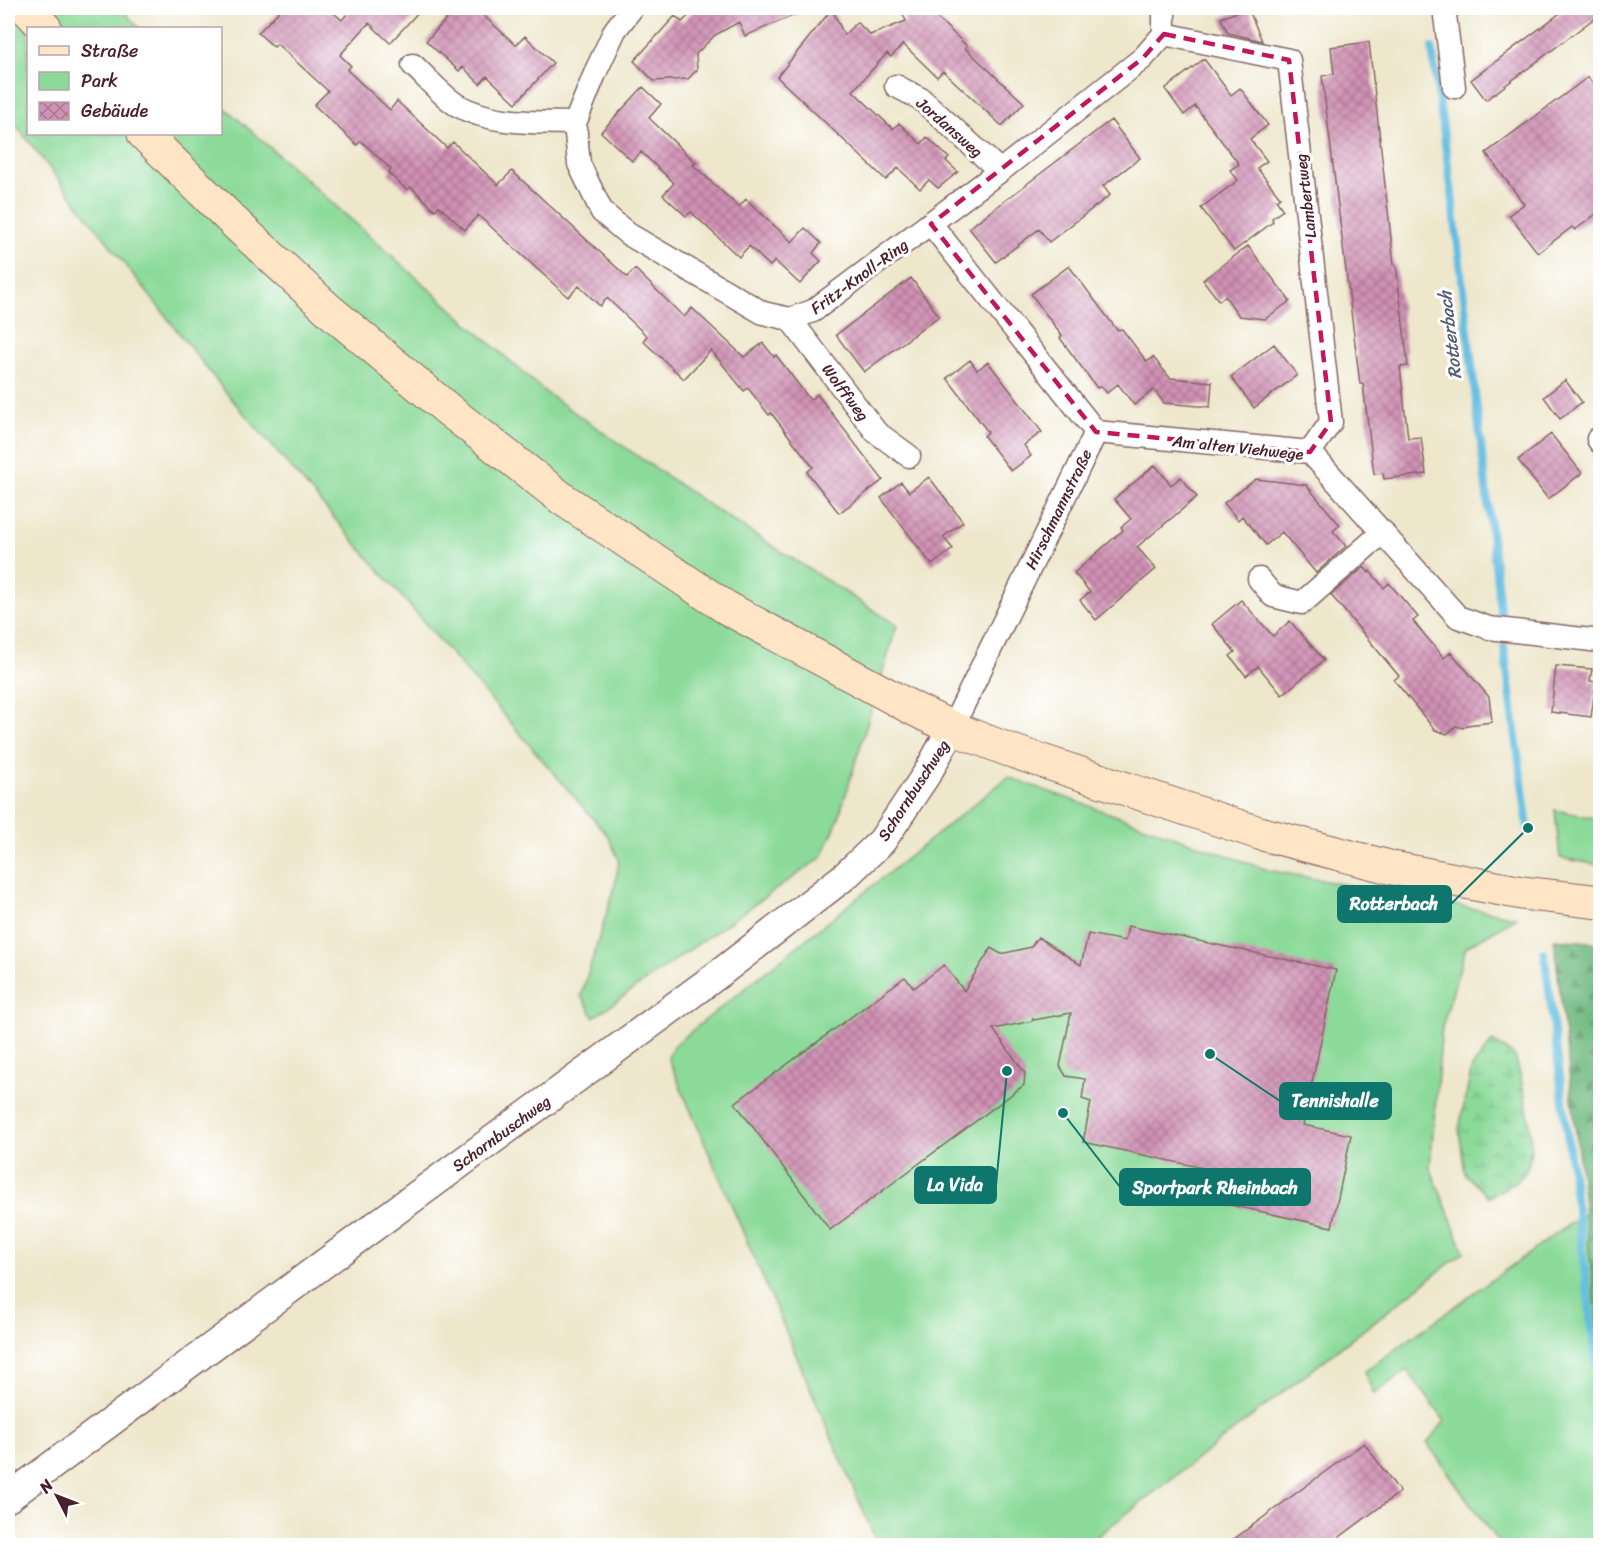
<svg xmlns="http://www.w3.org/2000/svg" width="1608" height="1553" viewBox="0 0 1608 1553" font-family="Sriracha,sans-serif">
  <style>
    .green { fill: #8bda99; stroke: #6a7c62; stroke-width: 1.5 }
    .forest { fill: url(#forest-firs); stroke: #5d6c56; stroke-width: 1.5 }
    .wetland { fill: url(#wetland-marsh); stroke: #6a7c62; stroke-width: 1.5 }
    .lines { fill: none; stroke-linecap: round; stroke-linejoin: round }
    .stream { stroke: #63bde1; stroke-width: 8 }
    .building { fill: url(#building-cross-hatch) }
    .minor-casing { stroke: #836563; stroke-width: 25 }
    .tertiary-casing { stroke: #836563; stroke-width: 31 }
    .secondary-casing { stroke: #836563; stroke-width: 35 }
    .minor { stroke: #fff; stroke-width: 22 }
    .tertiary { stroke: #fff; stroke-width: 28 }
    .secondary { stroke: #fde5c5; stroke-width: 33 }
    .marked { fill: none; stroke: #c2185b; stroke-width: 4.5; stroke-dasharray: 12 8; stroke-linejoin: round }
    .labels { text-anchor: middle; stroke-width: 6; stroke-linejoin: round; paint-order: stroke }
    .street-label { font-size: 16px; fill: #4a1f2b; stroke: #fff }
    .water-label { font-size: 18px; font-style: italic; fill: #545e74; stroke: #fff }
    .leader { fill: none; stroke: #0f766e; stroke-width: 2 }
    .callout-dot { fill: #0f766e; stroke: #fff; stroke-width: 2 }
    .callout { fill: #0f766e; stroke: #0f766e; stroke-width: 2 }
    .callout-label { font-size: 18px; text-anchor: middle; font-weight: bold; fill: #fff }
  </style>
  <defs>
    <pattern id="forest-firs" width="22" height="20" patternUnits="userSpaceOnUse" patternTransform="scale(1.5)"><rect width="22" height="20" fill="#70ba81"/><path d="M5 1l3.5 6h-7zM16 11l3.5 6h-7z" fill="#5e976a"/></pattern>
    <pattern id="wetland-marsh" width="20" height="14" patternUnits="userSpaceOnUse" patternTransform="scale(1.5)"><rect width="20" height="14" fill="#8bda99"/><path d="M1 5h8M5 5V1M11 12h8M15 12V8" fill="none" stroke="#79bb84"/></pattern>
    <pattern id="building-cross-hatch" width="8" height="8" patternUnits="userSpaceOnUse" patternTransform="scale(1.5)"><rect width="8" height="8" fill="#d091b5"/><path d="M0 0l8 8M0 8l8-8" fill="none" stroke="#ab7693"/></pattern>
  </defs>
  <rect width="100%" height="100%" fill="#fff"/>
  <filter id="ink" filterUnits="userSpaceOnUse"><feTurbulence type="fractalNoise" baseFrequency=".0167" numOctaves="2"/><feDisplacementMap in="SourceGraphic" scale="12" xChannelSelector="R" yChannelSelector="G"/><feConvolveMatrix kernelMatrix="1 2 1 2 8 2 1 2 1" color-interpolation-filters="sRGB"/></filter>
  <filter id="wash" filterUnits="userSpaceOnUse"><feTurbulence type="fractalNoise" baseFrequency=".008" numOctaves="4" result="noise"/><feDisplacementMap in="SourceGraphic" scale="24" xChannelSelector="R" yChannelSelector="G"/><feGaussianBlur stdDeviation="1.35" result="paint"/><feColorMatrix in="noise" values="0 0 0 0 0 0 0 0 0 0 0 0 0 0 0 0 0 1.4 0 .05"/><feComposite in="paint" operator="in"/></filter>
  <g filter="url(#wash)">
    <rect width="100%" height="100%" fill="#eee7cc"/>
    <path class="green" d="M8 8H121L139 28H28V134H220L221 104 545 392 713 508 897 625 838 820 822 857 594 1017 581 996 615 886 619 860 608 836 223 389 8 115Z
      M1008 777 1268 870 1517 917 1466 947 1442 1027 1430 1167 1464 1252 1086 1545H878L668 1058 673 1046Z
      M1555 810 1600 819V865L1560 858Z
      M1585 1213 1600 1345V1545H1500L1427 1443 1445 1421 1407 1370 1374 1394 1364 1372Z"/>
    <path class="forest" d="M1554 939 1600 943V1345Z"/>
    <path class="wetland" d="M1493 1041 1515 1056C1522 1082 1543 1158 1521 1177 1512 1185 1499 1191 1489 1197L1465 1174 1459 1129 1472 1067Z"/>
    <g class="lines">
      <path class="stream" d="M1432 48 1452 194 1501 617
        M1504 647 1528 828
        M1544 952 1600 1392"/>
    </g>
    <g id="blocks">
      <path class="building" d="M282 8H328L342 20 352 8H422L390 43 369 23 340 55 351 66 347 70 390 110 397 101 447 148 453 142 498 185 512 171 627 277 635 269 684 317 692 308 744 357 763 343 774 357 776 355 810 400 817 394 883 480 839 513 807 472 813 467 771 413 769 415 748 388 744 391 711 350 684 379 643 341 647 336 607 298 600 306 579 286 568 297 478 215 465 230 439 206 435 210 411 187 407 190 388 173 391 169 361 141 357 145 314 105 328 91 277 44 274 47 258 33Z
        M457 8H475L516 45 525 36 553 63 516 103 487 76 480 84 463 67 459 71 426 41Z
        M697 8H811L745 36 739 22 715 35 696 54 697 70 688 79 654 81 634 61 675 16 682 22Z
        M900 8H926L930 11 934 9 931 12 967 46 965 48 1024 103 1002 126 943 71 937 77 903 44 891 57 887 53 853 91 893 129 899 123 921 144 927 137 949 158 946 161 958 172 938 188 929 180 920 189 898 168 886 180 777 77 832 9 844 35 857 22 870 35 906 21Z
        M1248 8 1262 41 1228 33 1221 18Z
        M1567 8H1600V14L1486 100 1471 80Z
        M1369 42 1394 265H1396L1408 366 1400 367 1408 438 1421 437 1426 474 1384 479 1383 473 1374 474 1363 384H1360L1322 76 1334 74 1331 47Z
        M1204 59 1231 95 1240 88 1268 125 1250 139 1267 161 1257 168 1280 197 1276 200 1283 210 1272 218 1273 222 1234 251 1201 208 1238 180 1230 170 1239 164 1195 106 1184 115 1165 89Z
        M1588 77 1600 94V211L1575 230 1572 227 1538 253 1509 215 1524 204 1486 153Z
        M643 87 661 104 649 118 696 163 693 165 739 207 746 199 792 242 805 228 821 243 813 253 821 261 800 284 775 261 770 266 749 246 739 257 691 212 686 216 663 195 674 183 641 152 632 161 601 132Z
        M1111 120 1140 158 1103 186 1110 195 1049 242 1039 229 996 262 969 228Z
        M1248 246 1290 301 1265 319 1239 316 1225 296 1219 301 1203 280Z
        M1069 266 1117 330 1122 329 1147 362 1153 357 1170 378 1212 382 1210 407 1164 403 1154 390 1134 405 1118 384 1107 393 1101 386 1097 388 1060 338 1062 336 1031 294Z
        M911 278 939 316 864 372 836 335Z
        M1274 344 1297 375 1254 408 1231 377Z
        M970 360 977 370 988 362 1042 432 1024 445 1031 456 1011 471 984 436 988 432 947 378Z
        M1565 380 1582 402 1560 419 1544 397Z
        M1551 434 1582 473 1548 499 1518 460Z
        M1155 465 1171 485 1181 477 1197 497 1137 547 1156 569 1096 620 1080 600 1090 592 1074 573 1123 530 1121 527 1131 519 1114 499Z
        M929 477 963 522 943 537 953 549 932 565 881 498 901 482 909 492Z
        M1256 479 1306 485 1340 525 1333 531 1346 546 1316 573 1282 532 1266 545 1242 516 1238 520 1224 503Z
        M1364 567 1369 573 1370 571 1384 588 1389 583 1418 617 1413 621 1444 658 1451 652 1489 697 1492 722 1467 725 1463 728 1456 726 1447 734 1435 730 1394 680 1399 676 1331 595Z
        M1241 600 1273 636 1290 621 1324 660 1282 695 1258 666 1246 676 1230 656 1235 652 1212 624Z
        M1556 666 1592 669 1590 681 1596 682 1591 717 1551 712Z
        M1128 926 1336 970 1303 1125 1351 1135 1332 1227 1202 1199 1208 1169 1083 1142 1091 1102 1082 1099 1085 1079 1066 1076 1060 1066 1071 1013 1034 1020 1033 1018 1032 1021 993 1029 1025 1073 1024 1085 830 1230 735 1103 905 977 914 988 944 965 964 991 991 948 1001 954 1031 947 1038 937 1081 965 1088 934 1125 941Z
        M1364 1443 1400 1492 1329 1545H1226Z"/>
    </g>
  </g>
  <g filter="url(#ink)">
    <use href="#blocks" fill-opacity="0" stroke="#836563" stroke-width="1.5"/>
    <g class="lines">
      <defs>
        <path id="minor" d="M632 8 615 30 596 71 575 123 579 164 602 212 628 234 763 313 790 319 813 311 1000 171 1143 58 1164 34V8
          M1444 8 1454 87
          M1164 34 1289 60 1331 422 1310 452
          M413 65C426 77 442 96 457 105 492 125 537 122 575 123
          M896 86 921 99 1000 171
          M931 224 1096 432
          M790 319 876 432 909 456
          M1096 432 1310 452 1458 617 1489 628 1600 641
          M1598 439 1600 442
          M1259 579 1273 596 1302 603 1383 532
          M952 728 1096 432"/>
        <path id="tertiary" d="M8 1498 360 1237 720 973 845 876 882 841 928 772 952 728"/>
        <path id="secondary" d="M26 8 45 28
          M144 134 238 226 330 311 451 412 564 500 727 608 910 707 952 728 1009 750 1259 833 1393 868 1522 893 1600 902"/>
      </defs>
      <use href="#minor" class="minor-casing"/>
      <use href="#tertiary" class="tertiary-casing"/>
      <use href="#secondary" class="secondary-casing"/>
      <use href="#minor" class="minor"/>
      <use href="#tertiary" class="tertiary"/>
      <use href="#secondary" class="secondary"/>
    </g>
  </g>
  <path class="marked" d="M1164 34 1289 60 1331 422 1310 452 1096 432 931 224 1143 58Z"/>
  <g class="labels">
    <g class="street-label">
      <text transform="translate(950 127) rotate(41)" y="6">Jordansweg</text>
      <text transform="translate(1305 196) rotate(-97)" y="6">Lambertweg</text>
      <text transform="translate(859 276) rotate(-36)" y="6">Fritz-Knoll-Ring</text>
      <text transform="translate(846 392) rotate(53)" y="6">Wolffweg</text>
      <text transform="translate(1238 447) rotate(6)" y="6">Am alten Viehwege</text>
      <text transform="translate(1058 509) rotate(-64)" y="6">Hirschmannstraße</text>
      <text transform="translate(913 790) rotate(-57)" y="6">Schornbuschweg</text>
      <text transform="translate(501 1133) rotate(-36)" y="6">Schornbuschweg</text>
    </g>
    <g class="water-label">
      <text transform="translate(1450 335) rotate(-97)" y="6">Rotterbach</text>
    </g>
  </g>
  <path class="leader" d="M1528 828L1451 904M1210 1054L1280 1101M1007 1071L996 1185M1063 1113L1120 1187"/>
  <g class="callout-dot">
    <circle cx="1528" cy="828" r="6"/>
    <circle cx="1210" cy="1054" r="6"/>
    <circle cx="1007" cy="1071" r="6"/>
    <circle cx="1063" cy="1113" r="6"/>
  </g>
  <g class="callout">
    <rect x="1338" y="886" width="113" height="36" rx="6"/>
    <rect x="1280" y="1083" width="111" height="36" rx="6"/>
    <rect x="915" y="1167" width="81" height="36" rx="6"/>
    <rect x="1120" y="1169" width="190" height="36" rx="6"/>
  </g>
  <g class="callout-label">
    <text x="1394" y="910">Rotterbach</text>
    <text x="1335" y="1107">Tennishalle</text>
    <text x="955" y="1191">La Vida</text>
    <text x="1215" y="1194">Sportpark Rheinbach</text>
  </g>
  <rect width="1608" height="1553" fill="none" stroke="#fff" stroke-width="30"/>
  <rect x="27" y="27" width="195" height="108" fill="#ffffff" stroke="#b7a5aa" stroke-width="1.5"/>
  <rect x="39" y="46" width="30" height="9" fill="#fde5c5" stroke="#b7a5aa" stroke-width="1.5"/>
  <text x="81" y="57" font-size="18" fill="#4a1f2b">Straße</text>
  <rect x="39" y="72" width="30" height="18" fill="#8bda99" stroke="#b7a5aa" stroke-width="1.5"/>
  <text x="81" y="87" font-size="18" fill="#4a1f2b">Park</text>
  <rect x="39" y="102" width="30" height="18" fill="url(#building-cross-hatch)" stroke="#b7a5aa" stroke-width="1.5"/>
  <text x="81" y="117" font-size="18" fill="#4a1f2b">Gebäude</text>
  <g transform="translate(57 1496) rotate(312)" stroke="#ffffff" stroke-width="4.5" paint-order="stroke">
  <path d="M0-4.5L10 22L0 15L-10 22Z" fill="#4a1f2b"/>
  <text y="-9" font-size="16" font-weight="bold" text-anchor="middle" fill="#4a1f2b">N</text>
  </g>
</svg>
